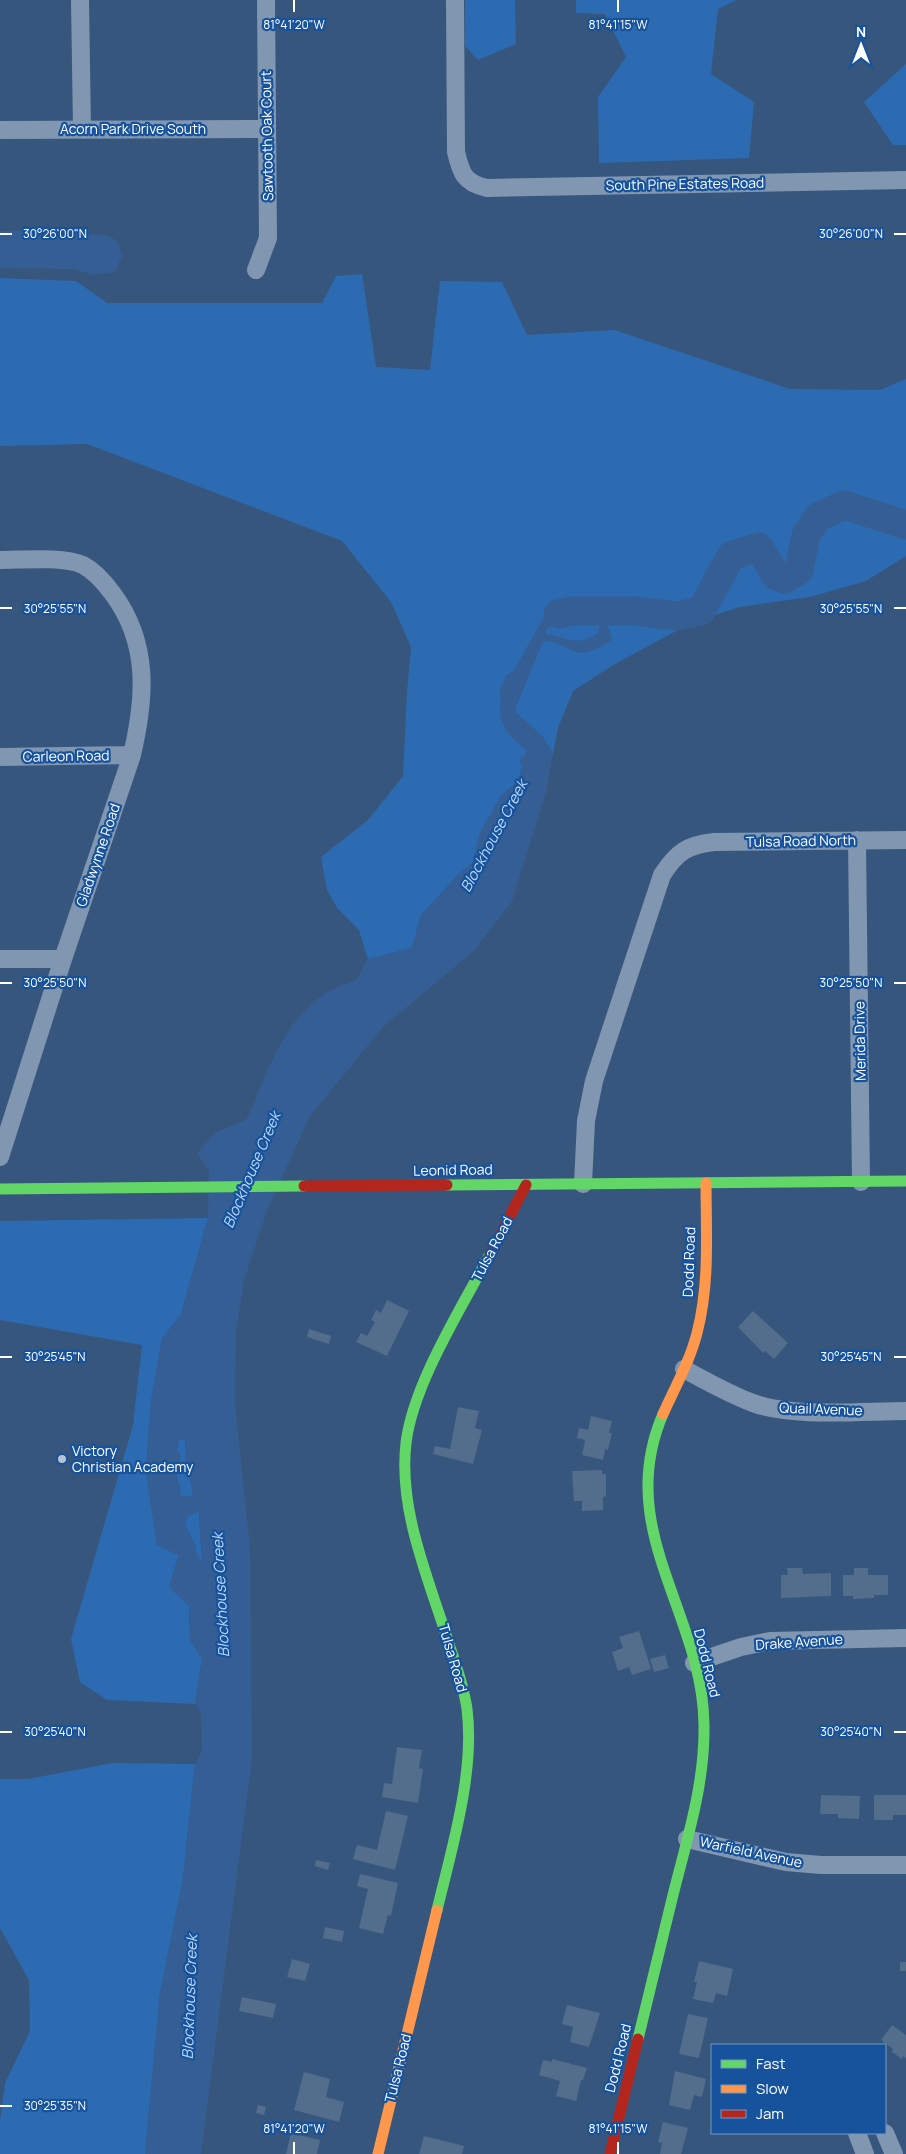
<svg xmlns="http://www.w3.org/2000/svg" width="906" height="2154" viewBox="0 0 906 2154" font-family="Manrope,sans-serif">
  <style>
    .green { fill: #2c6bb2 }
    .water { fill: #355f94; fill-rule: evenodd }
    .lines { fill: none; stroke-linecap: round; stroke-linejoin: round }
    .river { stroke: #355f94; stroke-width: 29 }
    .building { fill: #536d8c }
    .street { stroke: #8196b0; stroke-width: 18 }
    .fast { stroke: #63d668; stroke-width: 11 }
    .slow { stroke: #ff974d; stroke-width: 11 }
    .jam { stroke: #b3261e; stroke-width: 11 }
    .ticks { fill: none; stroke: #fff; stroke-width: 2 }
    .poi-dot { fill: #b9c4d2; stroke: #17539d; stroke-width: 2 }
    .labels { text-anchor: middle; stroke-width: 4.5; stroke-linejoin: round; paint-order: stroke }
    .street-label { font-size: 14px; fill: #fff; stroke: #17539d }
    .poi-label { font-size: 14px; fill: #fff; stroke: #17539d; text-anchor: start }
    .water-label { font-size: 15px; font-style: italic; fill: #bbd8f9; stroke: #17539d }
    .ticks-label { font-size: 12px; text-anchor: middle; fill: #fff; stroke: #17539d; stroke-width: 4.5; stroke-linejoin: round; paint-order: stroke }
  </style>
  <rect width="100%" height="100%" fill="#36567e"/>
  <path class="green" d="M465 0H515L516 44 478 60 465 46Z
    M576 0H736L718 9 711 74 754 102 749 158 599 163 598 97 626 57 605 14 576 13Z
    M906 64V145H893L864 102Z
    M362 274 376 367 430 370 440 281 502 282 527 335 615 330 790 389 880 390 906 379V556L866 581 810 597 740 607 693 622 615 664 573 691 558 728 553 754 542 736 516 713V706L543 641H552L579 653 610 631 599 617 596 608 543 619 514 671 506 676 500 692C502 701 500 707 501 716 503 730 516 743 527 750L518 781 502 795 480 833 473 862 457 876 421 915 412 948 368 959 359 930 337 908 327 890 321 857 368 820 403 776 407 692 411 647 391 602 342 541 87 444 0 446V278L76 281 107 303H322L336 276Z
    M570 616 593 618 600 626 598 634C593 636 588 639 583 641 571 643 559 635 547 635L545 631 550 625 556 621 563 626 566 618Z
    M208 1218 181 1314 162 1339 151 1401 146 1470 157 1545 179 1555 169 1587 189 1606 190 1640 202 1659 195 1704 107 1700 80 1682 71 1639 133 1425 142 1345 0 1320V1221Z
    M179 1439 185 1440 186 1461 194 1497 181 1496C179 1477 172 1477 181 1457L177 1451Z
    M199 1511 202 1563 197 1556 195 1545 185 1524 187 1517Z
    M112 1763 195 1764 183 1878 160 1993 145 2154H0V2121L5 2083 30 2031 29 1980 0 1928V1779H28Z"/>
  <path class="water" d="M48 230 108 236 117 241 122 256 115 272 93 275 74 269 0 268V231Z
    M587 599C597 609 610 627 612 640 603 645 589 655 578 652 565 649 557 640 543 641L516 705V713L542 736 553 754 546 793 512 901 475 950 383 1027 310 1116 268 1208 244 1280 236 1331 235 1405 250 1547 252 1758 201 2154H145L160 1993 183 1878 195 1764 202 1751 201 1713 195 1704 202 1659 190 1640 189 1606 169 1587 179 1555 157 1545 146 1471 151 1401 162 1339 181 1314 208 1218 209 1171 197 1153 215 1133 247 1119C266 1075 283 1020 326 993 335 987 347 984 357 979L368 959 412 948 421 915 457 876 473 862 480 833 502 794 518 781 522 766 520 762 521 757 527 755V750C516 743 503 730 501 716 500 707 502 701 500 692L506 676 514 671 543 619 553 611ZM570 616 579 617 581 620 593 618 600 626 598 634C593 636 588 639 583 640 571 643 559 635 547 635L545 631 550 625 556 621 563 626H569L566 618ZM179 1439 185 1440 186 1461 193 1497 181 1496C180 1489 174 1473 176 1469 179 1459 184 1462 177 1451ZM198 1511 199 1512 202 1562 197 1556 195 1545 185 1524 187 1517Z"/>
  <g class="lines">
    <path class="river" d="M558 614 573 611H635L676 616 701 611 731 556 759 547 776 576 785 579 799 570 806 535 818 517 844 505 906 525"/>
  </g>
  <path class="building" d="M387 1300 409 1311 387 1356 356 1342 361 1333 367 1336 375 1322 371 1320 376 1310 381 1313Z
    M753 1311 788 1343 774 1359 765 1351 763 1353 738 1327Z
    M309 1329 331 1336 329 1344 307 1337Z
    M458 1407 479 1411 475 1428 482 1430 473 1464 433 1454 435 1446 450 1449Z
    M591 1416 612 1421 609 1433H612L608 1450 605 1449 603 1460 582 1455 585 1440 577 1438 579 1428 588 1430Z
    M602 1470V1474H606V1496L603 1497V1510L582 1511V1501H574L572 1471Z
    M787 1568H802L803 1574 831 1573V1596L781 1598V1575H788Z
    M854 1568H868V1575H888V1595H874V1598L853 1599V1596H843V1575H854Z
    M639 1631 651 1669 632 1675 629 1667 618 1671 612 1652 623 1648 619 1637Z
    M665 1655 669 1668 654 1672 650 1659Z
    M397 1747 422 1750 419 1768 423 1769 418 1803 382 1797 384 1783 392 1784Z
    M821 1795 860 1796 859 1819 838 1818V1814H820Z
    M874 1795H906V1815H893V1820H874Z
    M386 1811 408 1816 395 1870 353 1859 357 1845 377 1850Z
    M316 1860 330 1863 328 1870 315 1866Z
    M360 1874 398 1883 391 1916 388 1915 383 1934 359 1928 368 1889 357 1886Z
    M325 1927 344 1931 342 1942 323 1938Z
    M292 1959 310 1964 305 1981 287 1977Z
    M699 1961 733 1969 727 1996 716 1993 713 2003 693 1999 697 1982H694Z
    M900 1962H906V1971H900Z
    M242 1997 276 2004 273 2018 239 2011Z
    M567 2005 600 2013 589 2047 570 2042 573 2027 562 2024Z
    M688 2014 708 2018 699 2058 679 2054Z
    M892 2025 906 2035V2058L903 2056 902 2059 892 2052 893 2049 881 2040Z
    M552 2059 587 2068 583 2080H581L576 2101 556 2096 560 2081 539 2075 543 2060 552 2062Z
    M675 2071 706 2079 702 2097 694 2095 690 2110 669 2105Z
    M304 2072 330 2079 326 2097 344 2102 339 2122 294 2110Z
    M258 2105 266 2107 264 2115 256 2113Z
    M663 2122 688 2128 681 2154H660L662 2143 658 2142Z
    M291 2133 320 2140 317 2154H286Z
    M424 2136 464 2146 462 2154H419Z"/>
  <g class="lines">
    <path class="street" d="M80 0 82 129
      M455 0 456 152C461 173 464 183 487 188L906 180
      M0 130 267 129
      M256 270 268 238 266 0
      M0 560C22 560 63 556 83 565 96 572 105 583 113 594 150 644 145 699 132 755L63 959 0 1157
      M0 757 132 755
      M857 840 861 1182
      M0 959H63
      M583 1184 586 1121 594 1081 662 875C677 852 687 845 714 842L906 840
      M684 1369C706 1381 729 1394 753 1403 791 1418 864 1411 906 1411
      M694 1663 741 1647 770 1641 906 1638
      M687 1839 786 1862 821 1865H906
      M857 2133 865 2154
      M885 2133 894 2154"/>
    <path class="fast" d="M447 1185 906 1181
      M0 1189 304 1186
      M437 1910C452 1848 475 1772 467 1709 464 1688 457 1667 450 1647 430 1582 398 1512 406 1443 413 1384 462 1307 490 1254
      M638 2039C650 1991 661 1943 673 1895 687 1839 705 1784 704 1725 703 1613 613 1530 663 1414"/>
    <path class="slow" d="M663 1414C675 1387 690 1361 697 1333 710 1284 706 1232 706 1183
      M378 2154 437 1910"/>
    <path class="jam" d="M304 1186 447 1185
      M490 1254 526 1185
      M610 2154 638 2039"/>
  </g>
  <path class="ticks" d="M294 0V12M618 0V12M0 234H12M894 234H906M0 608H12M894 608H906M0 983H12M894 983H906M0 1357H12M894 1357H906M0 1732H12M894 1732H906M0 2106H12M294 2142V2154M618 2142V2154"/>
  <circle class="poi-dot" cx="62" cy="1459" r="5"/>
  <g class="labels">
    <g class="street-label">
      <text x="133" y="134">Acorn Park Drive South</text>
      <text transform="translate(267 136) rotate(-91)" y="5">Sawtooth Oak Court</text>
      <text transform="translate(685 184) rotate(-1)" y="5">South Pine Estates Road</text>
      <text transform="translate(66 756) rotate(-1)" y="5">Carleon Road</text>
      <text transform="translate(801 841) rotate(-1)" y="5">Tulsa Road North</text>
      <text transform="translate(98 855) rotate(-71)" y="5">Gladwynne Road</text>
      <text transform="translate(860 1041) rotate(-91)" y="5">Merida Drive</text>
      <text transform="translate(453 1170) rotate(-1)" y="5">Leonid Road</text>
      <text transform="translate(492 1249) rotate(-62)" y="5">Tulsa Road</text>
      <text transform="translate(689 1262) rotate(-88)" y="5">Dodd Road</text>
      <text transform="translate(821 1409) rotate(2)" y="5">Quail Avenue</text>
      <text transform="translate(799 1642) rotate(-4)" y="5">Drake Avenue</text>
      <text transform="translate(453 1658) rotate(74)" y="5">Tulsa Road</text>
      <text transform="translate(707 1663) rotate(76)" y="5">Dodd Road</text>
      <text transform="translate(751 1852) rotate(12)" y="5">Warfield Avenue</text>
      <text transform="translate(618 2058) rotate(-76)" y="5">Dodd Road</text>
      <text transform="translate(398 2068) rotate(-76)" y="5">Tulsa Road</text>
    </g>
    <g class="poi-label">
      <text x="72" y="1456">Victory<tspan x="72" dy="16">Christian Academy</tspan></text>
    </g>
    <g class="water-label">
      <text transform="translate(494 836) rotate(-62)" y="5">Blockhouse Creek</text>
      <text transform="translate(252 1170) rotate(-67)" y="5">Blockhouse Creek</text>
      <text transform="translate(221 1595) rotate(-93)" y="5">Blockhouse Creek</text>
      <text transform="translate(190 1997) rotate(-88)" y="5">Blockhouse Creek</text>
    </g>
  </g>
  <g class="ticks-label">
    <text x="294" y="29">81°41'20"W</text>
    <text x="618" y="29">81°41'15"W</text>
    <text x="55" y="238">30°26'00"N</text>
    <text x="851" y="238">30°26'00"N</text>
    <text x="55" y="613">30°25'55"N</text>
    <text x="851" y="613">30°25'55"N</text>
    <text x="55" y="987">30°25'50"N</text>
    <text x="851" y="987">30°25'50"N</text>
    <text x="55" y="1361">30°25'45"N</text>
    <text x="851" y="1361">30°25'45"N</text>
    <text x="55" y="1736">30°25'40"N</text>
    <text x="851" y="1736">30°25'40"N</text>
    <text x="55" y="2110">30°25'35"N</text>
    <text x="294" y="2133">81°41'20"W</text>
    <text x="618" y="2133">81°41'15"W</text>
  </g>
  <rect x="711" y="2044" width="175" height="90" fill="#17539d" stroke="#7498c4"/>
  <rect x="721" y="2060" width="25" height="8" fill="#63d668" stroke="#7498c4"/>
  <text x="756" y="2069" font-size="15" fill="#ffffff">Fast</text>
  <rect x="721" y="2085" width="25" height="8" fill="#ff974d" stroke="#7498c4"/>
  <text x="756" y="2094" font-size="15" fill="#ffffff">Slow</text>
  <rect x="721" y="2110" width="25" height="8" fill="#b3261e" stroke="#7498c4"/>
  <text x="756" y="2119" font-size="15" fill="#ffffff">Jam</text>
  <g transform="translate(861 45)" stroke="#17539d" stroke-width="4" paint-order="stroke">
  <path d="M0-4L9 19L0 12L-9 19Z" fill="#ffffff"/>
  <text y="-8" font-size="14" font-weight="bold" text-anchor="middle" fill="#ffffff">N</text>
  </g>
</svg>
